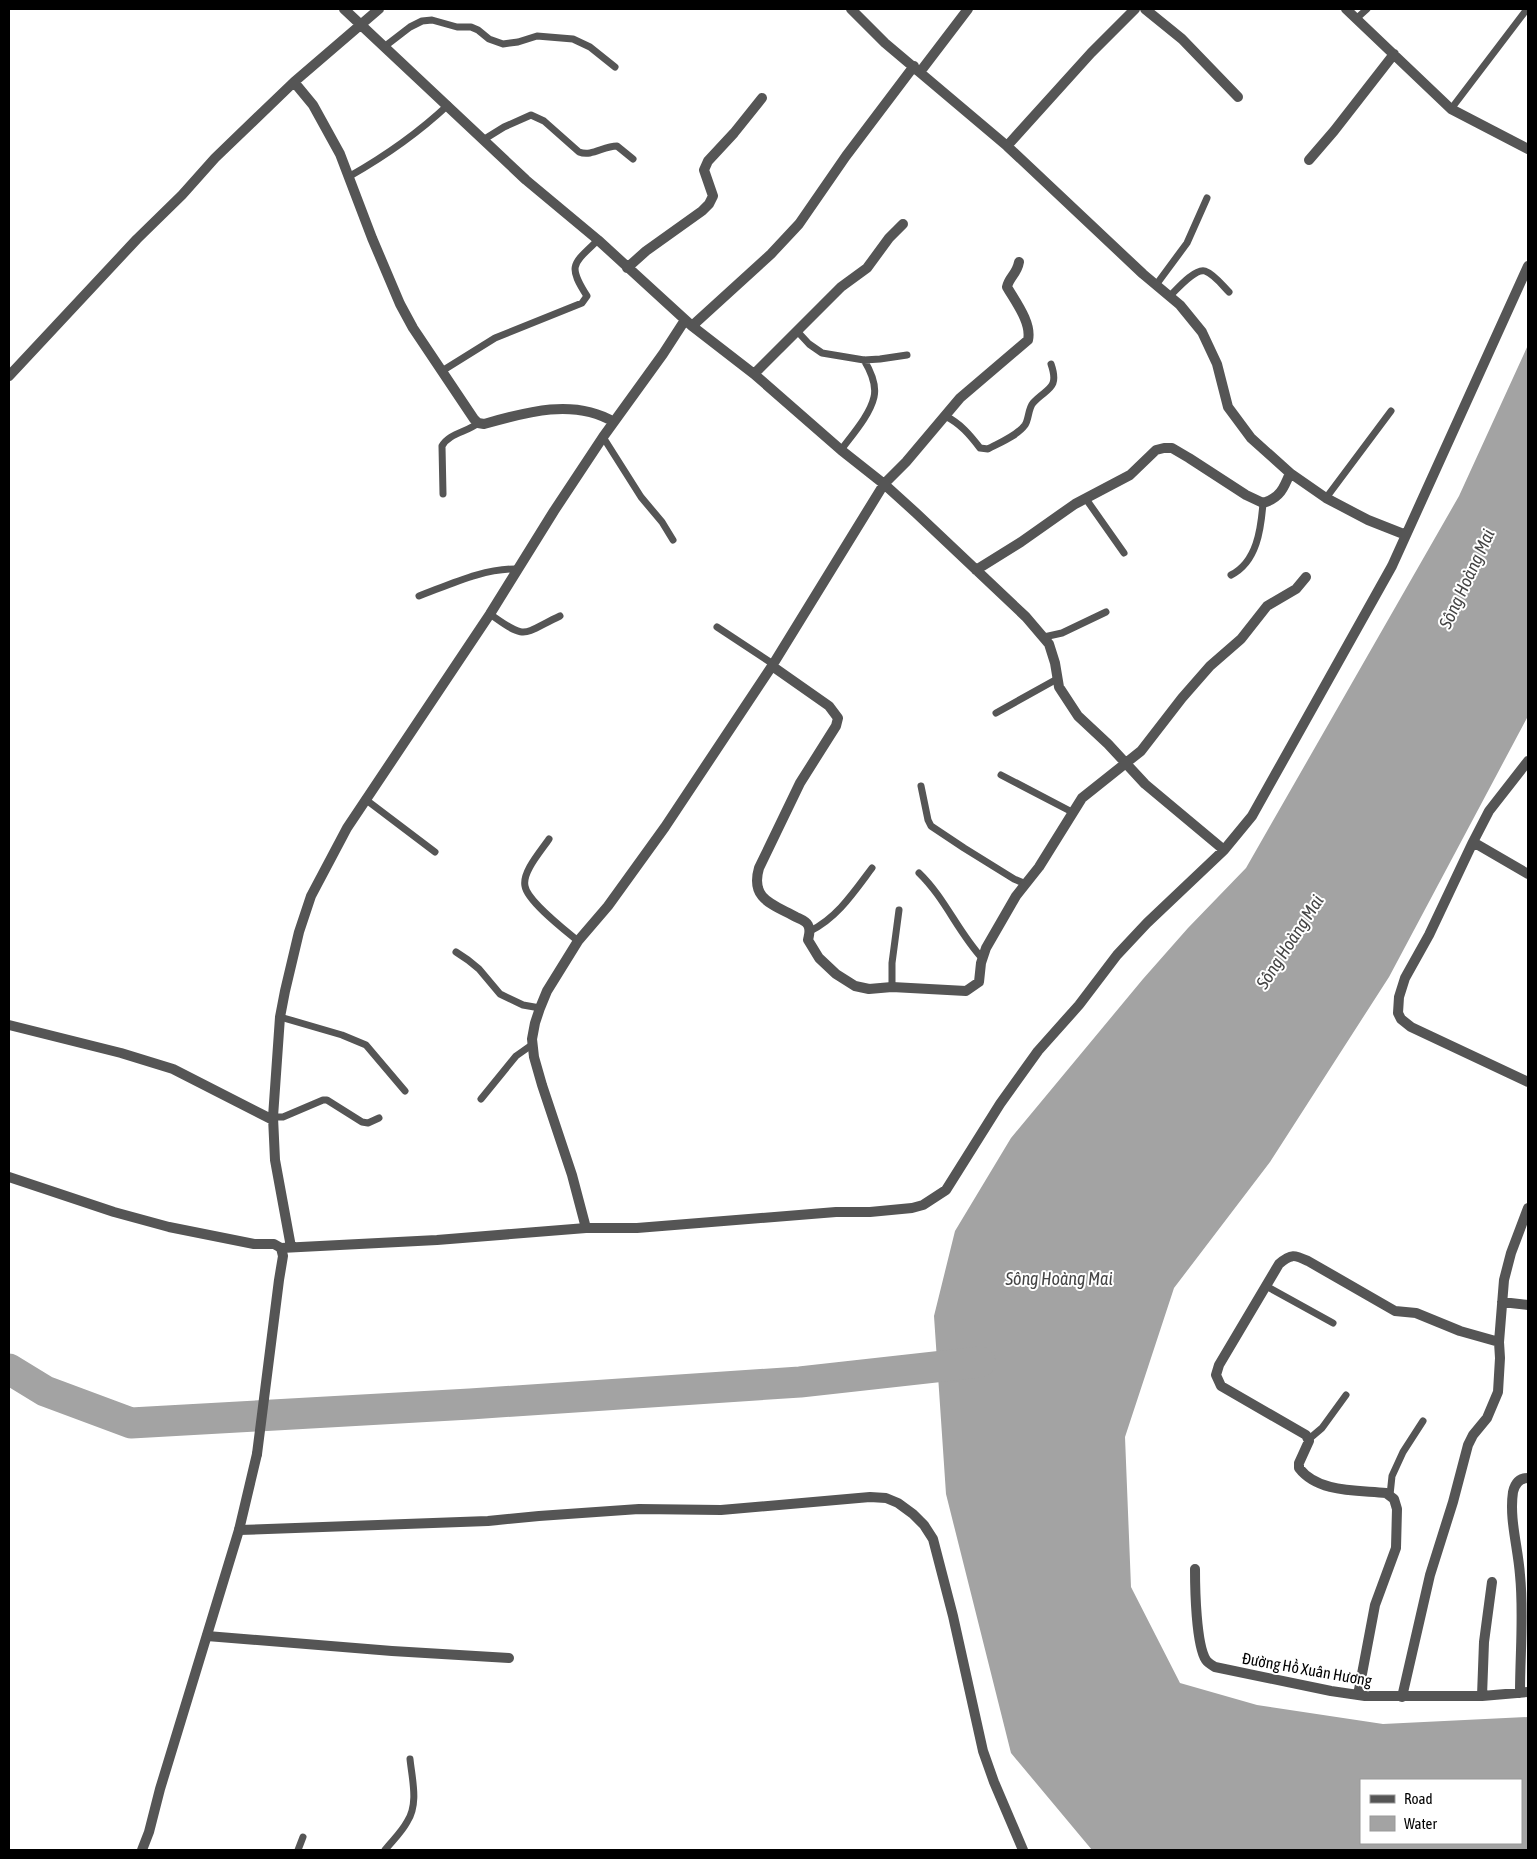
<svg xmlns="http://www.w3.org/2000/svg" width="1537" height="1859" viewBox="0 0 1537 1859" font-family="'Asap Condensed',sans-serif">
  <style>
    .water { fill: #a3a3a3; fill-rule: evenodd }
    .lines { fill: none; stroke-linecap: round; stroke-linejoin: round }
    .river { stroke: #a3a3a3; stroke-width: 31 }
    .service { stroke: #555; stroke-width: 7 }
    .minor { stroke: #555; stroke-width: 10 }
    .tertiary { stroke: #555; stroke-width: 10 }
    .labels { text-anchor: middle; stroke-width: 4; stroke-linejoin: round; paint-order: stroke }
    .street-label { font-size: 16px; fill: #000; stroke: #fff }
    .water-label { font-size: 18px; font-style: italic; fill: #444; stroke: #fff }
  </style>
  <rect width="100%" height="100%" fill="#fff"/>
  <path class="water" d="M1528 345V716L1389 977 1270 1162 1174 1288 1125 1437 1131 1587 1180 1683 1257 1705 1383 1724 1528 1717V1850H1092L1011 1753 946 1494 934 1316 955 1231 1011 1138 1143 979 1188 928 1246 868 1459 496ZM1361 1780H1521V1843H1361Z"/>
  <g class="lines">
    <path class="river" d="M9 1369 45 1391 131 1423 470 1404 800 1382 980 1362"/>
    <path class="service" d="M1357 18 1367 9
      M384 47 410 27 422 21 432 20 457 27H471L478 30 489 39 503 44 518 42 537 36 573 39 590 47 615 67
      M1451 109 1527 9
      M483 140 504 127 531 115 544 121 579 152C592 157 603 146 617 146L633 159
      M350 176C387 155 417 134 448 105
      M1156 285 1187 243 1207 198
      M1170 296C1177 289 1195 268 1205 271 1214 274 1223 286 1229 292
      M797 331 809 344 822 353 864 360 880 359 907 355
      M442 371 495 338 582 303 587 296C567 265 573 264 598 240
      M945 416C960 423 970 435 980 448L988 449C999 443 1017 436 1025 425 1029 419 1028 409 1033 403 1046 388 1060 390 1051 364
      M603 437 641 497 662 522 673 540
      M841 450C852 435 870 415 874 397 877 384 870 370 864 360
      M443 494 442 446C449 433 468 432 478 423
      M1326 498 1391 411
      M1086 499 1124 553
      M1231 575C1257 562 1261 529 1263 503
      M419 596C451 584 484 568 518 569
      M490 614C527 641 522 634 560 616
      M717 627 773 664
      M1044 637 1062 633 1106 612
      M996 713 1057 679
      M1001 775 1072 812
      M921 786 928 820 931 826 964 848 1014 879 1026 884
      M365 799 435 852
      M549 839C541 851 522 872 525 886 527 901 566 931 578 941
      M919 873C945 898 958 932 982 958
      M810 931C837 918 854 892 872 868
      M456 952 468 960 479 969 500 994 523 1005 540 1008
      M892 987V963L899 910
      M280 1017 342 1035 366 1045 405 1091
      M481 1099 516 1056 533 1044
      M273 1117H283L323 1100H327L362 1122 368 1123 379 1118
      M1266 1286 1333 1323
      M1309 1439 1322 1428 1346 1395
      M1390 1495 1392 1476 1403 1452 1423 1421
      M298 1850 303 1837
      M385 1850C392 1841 401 1833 407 1822 419 1804 412 1779 410 1759"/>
    <path class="minor" d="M344 9 526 180 598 240 692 326 754 374 841 450 884 484 916 513 1026 617 1049 644 1055 663 1059 687 1078 716 1108 744 1145 784 1224 850
      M851 9 885 43 1007 146 1143 274 1180 305 1202 332 1217 364 1228 407 1251 438 1290 473 1326 498 1368 520 1406 535
      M1145 9 1182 39 1238 97
      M1346 9 1451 109 1528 149
      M920 72 968 9
      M294 82 313 105 340 154 372 238 400 304 413 328 474 419 478 423 484 424C526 412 574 398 614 422
      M1007 146 1091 53 1135 9
      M1309 160 1334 131 1394 54
      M627 268 646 251 702 211 709 204 713 196 704 170 708 161 734 133 762 98
      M692 326 771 254 799 224 846 156 914 66
      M754 374 841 287 867 268 889 238 903 224
      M9 376 137 239 182 195 215 158 294 82 379 9
      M976 570 1021 542 1075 504 1130 475 1156 450 1164 448H1172L1189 458 1246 495 1263 503C1280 498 1284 488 1290 473
      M772 666 829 706 838 718 836 726 800 783 759 868C750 899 772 904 796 917 800 919 806 921 808 925 811 930 809 935 808 940L819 958 836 974 855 986 869 989 892 987 966 991 979 982 981 963 986 948 1016 896 1039 867 1082 798 1141 751 1182 698 1210 666 1241 639 1267 606 1296 589 1306 577
      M1528 761 1489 811 1473 842 1429 935 1405 978 1399 997 1398 1013 1401 1019 1411 1027 1528 1082
      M1473 842 1528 874
      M9 1025 121 1053 173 1069 273 1120
      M9 1177 114 1212 169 1227 254 1244H274L281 1248 283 1256 279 1280 257 1454
      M586 1228 572 1175 542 1085 534 1057 532 1039 535 1023 540 1008 547 991 578 941 608 906 665 827 772 666 884 484 906 462 960 398 1028 340C1032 323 1015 301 1007 287 1009 277 1017 274 1019 262
      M291 1247 275 1160 273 1117 280 1017 285 991 299 932 311 896 347 828 490 614 554 511 603 437 663 354 685 320
      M281 1248 437 1240 586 1228H637L836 1212H870L912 1208 923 1205 946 1190 1000 1104 1038 1051 1079 1005 1117 955 1147 923 1224 850 1252 816 1392 566 1528 266
      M1502 1302 1528 1305
      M239 1530 488 1521 539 1516 639 1509 721 1510 870 1497 886 1498 898 1503 913 1514 924 1525 933 1539 953 1616 983 1751 994 1782 1023 1850
      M1195 1569C1195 1588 1196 1645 1206 1660 1208 1663 1212 1665 1215 1667L1331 1691 1365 1696H1482L1528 1692
      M207 1636 392 1651 509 1658
      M1520 1693C1520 1654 1524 1614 1520 1575 1518 1547 1509 1519 1513 1492 1515 1483 1520 1478 1528 1478
      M1358 1695 1375 1605 1396 1548 1397 1509 1394 1499 1386 1493C1357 1490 1318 1493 1299 1468V1463L1309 1441 1306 1435 1221 1386 1216 1375 1219 1365 1279 1264C1291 1253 1295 1255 1308 1261L1395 1311 1416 1313 1460 1331 1499 1342
      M1482 1696 1484 1642 1492 1582
      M1402 1697 1430 1575 1453 1502 1468 1445 1473 1435 1487 1418 1498 1392 1500 1358 1499 1342 1504 1280 1511 1253 1528 1208"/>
    <path class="tertiary" d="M142 1850 149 1832 160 1789 239 1530 257 1454"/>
  </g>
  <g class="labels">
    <g class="street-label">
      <text transform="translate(1307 1669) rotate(10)" y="6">Đường Hồ Xuân Hương</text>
    </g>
    <g class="water-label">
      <text transform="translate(1467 579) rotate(-65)" y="6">Sông Hoàng Mai</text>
      <text transform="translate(1290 942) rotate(-57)" y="6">Sông Hoàng Mai</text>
      <text x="1059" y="1285">Sông Hoàng Mai</text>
    </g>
  </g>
  <rect width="1537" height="1859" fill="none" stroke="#000000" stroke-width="20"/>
  <rect x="1360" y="1779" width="162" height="65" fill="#ffffff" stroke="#999999"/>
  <rect x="1370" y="1795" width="25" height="8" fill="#555555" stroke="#999999"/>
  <text x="1404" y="1804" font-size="15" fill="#000000">Road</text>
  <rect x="1370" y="1816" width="25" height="15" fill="#a3a3a3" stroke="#999999"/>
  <text x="1404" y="1829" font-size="15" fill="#000000">Water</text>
</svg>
